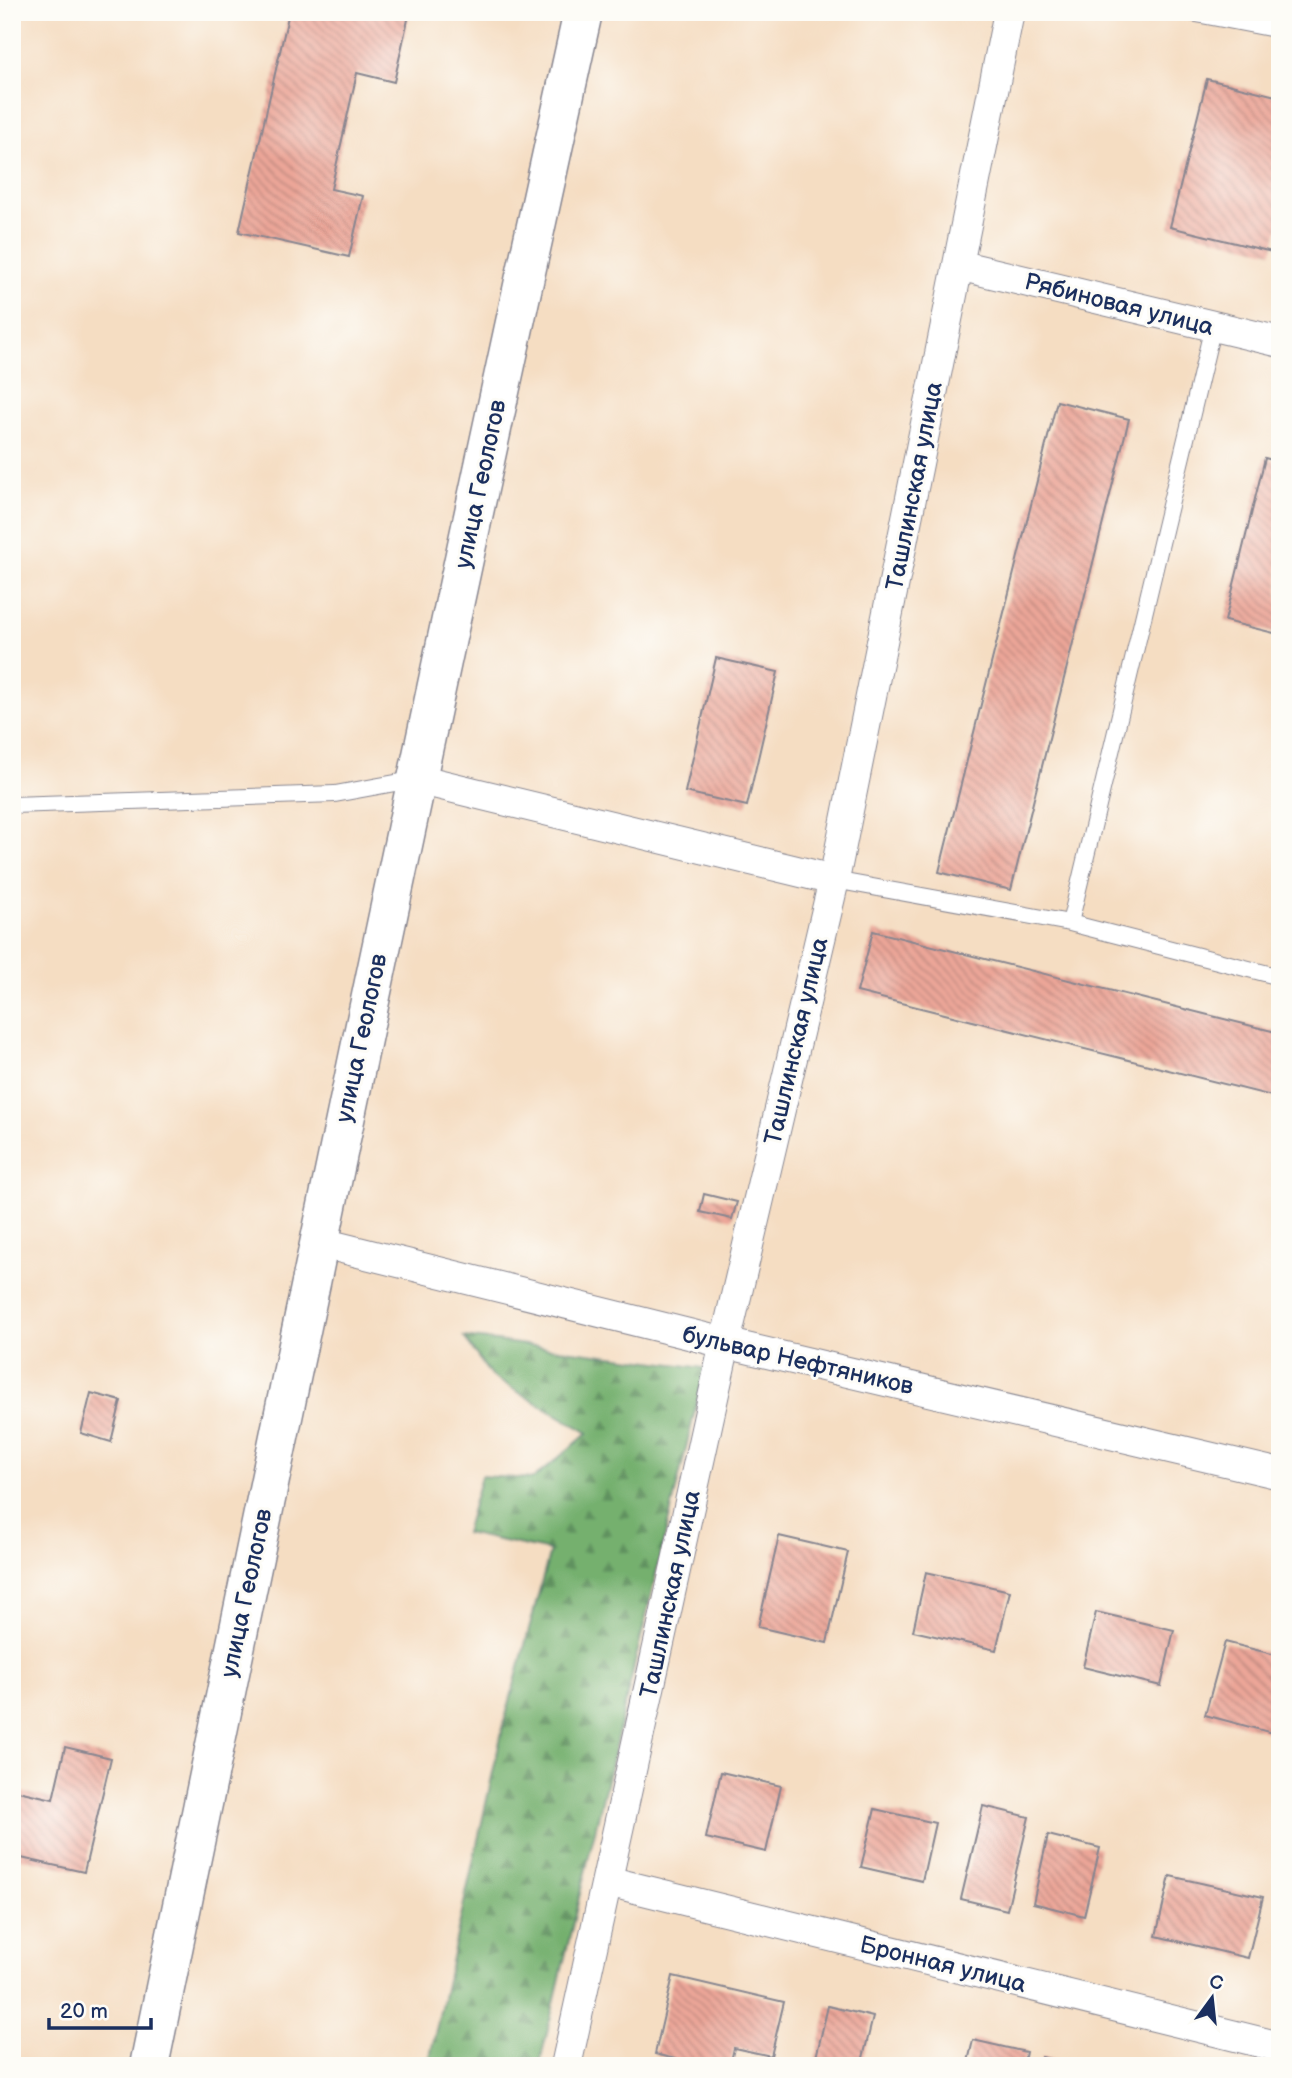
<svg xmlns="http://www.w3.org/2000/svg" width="1292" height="2078" viewBox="0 0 1292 2078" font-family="'Balsamiq Sans',sans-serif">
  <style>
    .forest { fill: url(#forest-firs); stroke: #487066; stroke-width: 2 }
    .building { fill: url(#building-back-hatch) }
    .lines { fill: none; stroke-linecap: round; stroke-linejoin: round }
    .lane-casing { stroke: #888690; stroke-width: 18 }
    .street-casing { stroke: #888690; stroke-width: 32 }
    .secondary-casing { stroke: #888690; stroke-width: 41 }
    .lane { stroke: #fff; stroke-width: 16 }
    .street { stroke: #fff; stroke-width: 30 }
    .secondary { stroke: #fff; stroke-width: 38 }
    .labels { text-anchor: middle; stroke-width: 6; stroke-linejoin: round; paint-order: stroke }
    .street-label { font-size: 24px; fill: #1b2f5e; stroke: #fdfcf7 }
  </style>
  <defs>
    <pattern id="forest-firs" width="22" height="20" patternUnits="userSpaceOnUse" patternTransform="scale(1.75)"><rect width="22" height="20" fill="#75b06e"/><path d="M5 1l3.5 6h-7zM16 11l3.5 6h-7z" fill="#5f905e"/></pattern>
    <pattern id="building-back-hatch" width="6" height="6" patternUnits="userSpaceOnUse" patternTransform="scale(1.75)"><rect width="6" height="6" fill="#eca698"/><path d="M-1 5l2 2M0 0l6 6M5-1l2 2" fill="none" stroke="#be887f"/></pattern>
  </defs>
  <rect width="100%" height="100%" fill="#fdfcf7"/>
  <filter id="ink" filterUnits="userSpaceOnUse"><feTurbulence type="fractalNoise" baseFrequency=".0143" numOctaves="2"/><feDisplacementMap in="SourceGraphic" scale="14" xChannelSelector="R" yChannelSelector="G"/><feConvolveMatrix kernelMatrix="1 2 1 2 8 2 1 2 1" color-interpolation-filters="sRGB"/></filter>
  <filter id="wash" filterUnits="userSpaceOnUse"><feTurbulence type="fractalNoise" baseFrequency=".00686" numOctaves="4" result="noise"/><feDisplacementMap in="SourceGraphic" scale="28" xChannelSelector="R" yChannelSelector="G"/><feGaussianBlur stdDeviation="1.57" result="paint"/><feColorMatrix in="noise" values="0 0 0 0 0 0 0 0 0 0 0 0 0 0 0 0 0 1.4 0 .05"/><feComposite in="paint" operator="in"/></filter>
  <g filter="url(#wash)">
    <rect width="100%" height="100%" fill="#f5ddc2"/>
    <path class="forest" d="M464 1337 705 1368 539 2066H428L503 1727 550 1551 465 1533 481 1476 533 1479 588 1433 491 1376Z"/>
    <g id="blocks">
      <path class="building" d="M289 12H398L409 15 394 82 357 73 331 189 363 196 349 257 239 232Z
        M1207 79 1280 97V222L1272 252 1170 227Z
        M1057 401 1129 419 1011 890 939 872Z
        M1265 458 1280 462 1278 634 1225 621Z
        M716 658 778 672 747 806 685 792Z
        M873 931 1280 1033V1098L857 992Z
        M704 1194 737 1202 732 1219 700 1212Z
        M91 1393 121 1401 111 1442 81 1433Z
        M779 1536 848 1552 827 1643 758 1627Z
        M926 1572 1010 1591 996 1650 913 1631Z
        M1096 1612 1174 1630 1161 1686 1083 1667Z
        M1225 1642 1280 1656V1735L1205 1715Z
        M65 1747 111 1758 84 1872 12 1856V1815L18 1791 53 1799Z
        M721 1772 781 1786 766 1852 706 1838Z
        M983 1806 1029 1817 1007 1910 961 1899Z
        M875 1809 935 1823 922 1881 861 1867Z
        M1048 1835 1100 1848 1084 1916 1033 1903Z
        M1170 1876 1263 1897 1248 1958 1156 1936Z
        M673 1976 784 2002 771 2056 734 2048 730 2066H703L655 2054Z
        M828 2006 873 2017 861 2066H814Z
        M973 2040 1026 2052 1023 2066H967Z
        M1042 2057 1075 2065V2066H1040Z"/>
    </g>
  </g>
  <g filter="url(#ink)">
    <use href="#blocks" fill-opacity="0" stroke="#888690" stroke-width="2"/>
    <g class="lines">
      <defs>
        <path id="lane" d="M1186 12 1280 30
          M12 805 335 794 417 779
          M834 880 1070 923 1280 977
          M1070 923 1213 326"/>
        <path id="street" d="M958 265 1280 342
          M417 779 834 880
          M318 1242 725 1343 1280 1474
          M607 1881 1280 2047
          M566 2066 725 1343 834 880 1009 12"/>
        <path id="secondary" d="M149 2066C290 1380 432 695 583 12"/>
      </defs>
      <use href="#lane" class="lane-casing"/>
      <use href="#street" class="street-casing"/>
      <use href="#secondary" class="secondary-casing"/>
      <use href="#lane" class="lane"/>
      <use href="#street" class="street"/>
      <use href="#secondary" class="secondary"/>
    </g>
  </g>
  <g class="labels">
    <g class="street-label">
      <text transform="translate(1119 304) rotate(14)" y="8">Рябиновая улица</text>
      <text transform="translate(480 484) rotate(-78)" y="8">улица Геологов</text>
      <text transform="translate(914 486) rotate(-79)" y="8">Ташлинская улица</text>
      <text transform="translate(361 1038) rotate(-78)" y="8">улица Геологов</text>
      <text transform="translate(796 1041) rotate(-77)" y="8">Ташлинская улица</text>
      <text transform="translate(798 1360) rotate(13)" y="8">бульвар Нефтяников</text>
      <text transform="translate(246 1593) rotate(-78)" y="8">улица Геологов</text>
      <text transform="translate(670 1594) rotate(-78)" y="8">Ташлинская улица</text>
      <text transform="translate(943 1964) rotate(14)" y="8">Бронная улица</text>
    </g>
  </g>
  <rect width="1292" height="2078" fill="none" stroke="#fdfcf7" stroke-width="42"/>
  <g transform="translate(1212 1998) rotate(15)" stroke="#fdfcf7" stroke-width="5" paint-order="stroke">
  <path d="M0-5L12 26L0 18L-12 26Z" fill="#1b2f5e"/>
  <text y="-10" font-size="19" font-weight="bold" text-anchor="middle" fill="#1b2f5e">С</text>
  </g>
  <path d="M49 2018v10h102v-10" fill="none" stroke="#1b2f5e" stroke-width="3.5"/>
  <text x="60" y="2018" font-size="21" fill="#1b2f5e" stroke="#fdfcf7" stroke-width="5" paint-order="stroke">20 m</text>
</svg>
